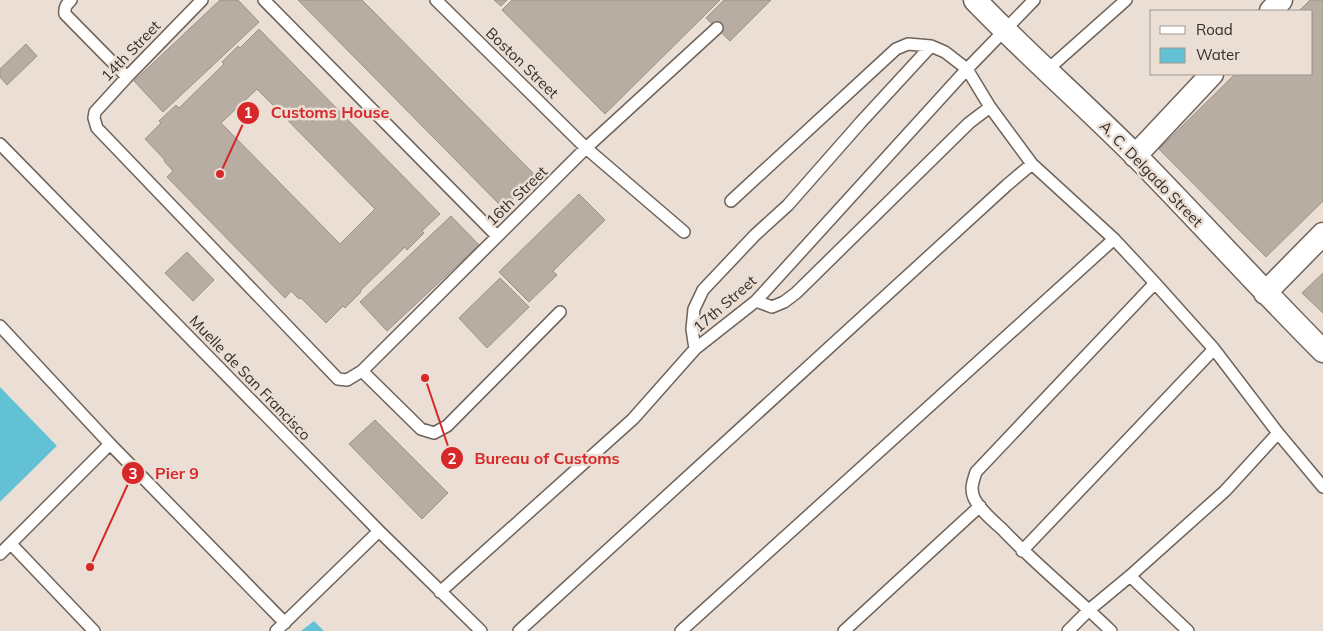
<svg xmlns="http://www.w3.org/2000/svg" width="1323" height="631" viewBox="0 0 1323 631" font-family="Mulish,sans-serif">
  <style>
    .water { fill: #63c1d5 }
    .pier { fill: #ebded4 }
    .building { fill: #b8ada2; stroke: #9c9287; fill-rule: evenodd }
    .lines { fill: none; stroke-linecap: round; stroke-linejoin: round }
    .service-casing { stroke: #6f635a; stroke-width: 14 }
    .minor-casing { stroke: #6f635a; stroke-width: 25 }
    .service { stroke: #fff; stroke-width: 11 }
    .minor { stroke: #fff; stroke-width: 22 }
    .labels { text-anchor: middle; stroke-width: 5; stroke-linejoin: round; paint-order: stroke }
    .street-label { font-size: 15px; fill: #332e2a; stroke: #ebded4 }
    .leader { fill: none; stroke: #d62828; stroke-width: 2 }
    .callout-dot { fill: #d62828; stroke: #ebded4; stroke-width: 2 }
    .mark-label { font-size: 15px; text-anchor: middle; font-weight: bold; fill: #fff }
    .callout-label { font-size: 16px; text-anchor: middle; font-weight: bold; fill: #d62828; stroke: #ebded4; stroke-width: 5; stroke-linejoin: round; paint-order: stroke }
  </style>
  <rect width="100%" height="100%" fill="#ebded4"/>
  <path class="water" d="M0 387 57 446 0 502Z
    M314 621 324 631H301Z"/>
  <path class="pier" d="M57 446 59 448 0 505V502Z"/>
  <path class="building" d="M220 0H238L259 22 163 112 134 81Z
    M298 0H362L536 176 503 208Z
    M494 0H507L501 6Z
    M512 0H720L605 114 502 10Z
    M724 0H771L730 41 706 18Z
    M1310 0H1323V201L1266 257 1159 149 1235 74H1312V11H1299Z
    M259 29 440 214 422 231 424 233 407 250 405 247 360 291 361 292 345 308 343 306 326 323 301 298 299 299 291 291 285 298 167 177 173 171 164 161 165 160 145 139 161 123 159 121 176 105 179 108 224 64 222 62 238 46 240 48ZM257 89 375 209 340 244 221 123Z
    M26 44 37 56 7 85 0 77V69Z
    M579 194 605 220 553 271 557 275 529 302 499 272Z
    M451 216 479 245 387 331 360 302Z
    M187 252 214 280 193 301 165 273Z
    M1323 273V313L1302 293Z
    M500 278 529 307 487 348 459 318Z
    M375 420 448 493 422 519 349 444Z"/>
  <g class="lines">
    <defs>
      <path id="service" d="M71 0C67 4 64 7 65 14L127 77
        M202 0 127 77 95 112 94 118 97 128 338 379 347 380 362 371 586 148 717 28
        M264 0 497 236
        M436 0 586 148 684 232
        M1046 71 1126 0
        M0 144 379 531 481 631
        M731 201 896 49 908 44 931 46 945 52 967 69 990 107 1032 164
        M756 301 772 307 784 302 796 293 969 123 990 107
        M0 326 110 444 285 623
        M695 349 692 329 694 309 703 290 755 235 788 205 861 122 931 46
        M362 371 421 429 434 433 447 426 560 312
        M11 544 94 631
        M1022 551 1214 349
        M0 554 110 444
        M1130 576 1188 631
        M440 592 633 419 695 349 756 301 967 69 1034 0
        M276 631 379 531
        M519 631 1007 185 1032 164 1114 239 1155 283 1214 349 1278 433 1323 487
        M681 631 1114 239
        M844 631 980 506
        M1068 631 1089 610 1130 576 1225 491 1278 433
        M1111 631C1075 596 1036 565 1002 529 992 520 980 510 974 498 970 489 973 481 976 472L1155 283"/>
      <path id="minor" d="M975 0C1027 54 1083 103 1136 156 1199 220 1259 287 1323 351
        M1271 11 1281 0
        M1135 156 1212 74
        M1265 293 1323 234"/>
    </defs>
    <use href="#service" class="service-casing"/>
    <use href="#minor" class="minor-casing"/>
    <use href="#service" class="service"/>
    <use href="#minor" class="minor"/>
  </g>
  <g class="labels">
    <g class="street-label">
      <text transform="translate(131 51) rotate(-46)" y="5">14th Street</text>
      <text transform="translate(522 63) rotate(44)" y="5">Boston Street</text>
      <text transform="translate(1151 174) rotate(46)" y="5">A. C. Delgado Street</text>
      <text transform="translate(517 196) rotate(-44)" y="5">16th Street</text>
      <text transform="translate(725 304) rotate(-41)" y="5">17th Street</text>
      <text transform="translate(250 378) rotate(46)" y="5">Muelle de San Francisco</text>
    </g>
  </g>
  <path class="leader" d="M220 174L248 113M425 378L452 458M90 567L133 473"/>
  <g class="callout-dot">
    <circle cx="220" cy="174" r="5"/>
    <circle cx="425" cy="378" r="5"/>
    <circle cx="90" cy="567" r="5"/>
    <circle cx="248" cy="113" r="12"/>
    <circle cx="452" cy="458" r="12"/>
    <circle cx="133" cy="473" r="12"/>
  </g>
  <g class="mark-label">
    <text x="248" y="118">1</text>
    <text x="452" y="464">2</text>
    <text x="133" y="479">3</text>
  </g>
  <g class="callout-label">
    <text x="330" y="118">Customs House</text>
    <text x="547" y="464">Bureau of Customs</text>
    <text x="177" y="479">Pier 9</text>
  </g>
  <rect x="1150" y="10" width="162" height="65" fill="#ebded4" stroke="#a19890"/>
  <rect x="1160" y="26" width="25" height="8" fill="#ffffff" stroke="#a19890"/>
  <text x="1196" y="35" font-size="15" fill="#332e2a">Road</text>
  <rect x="1160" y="48" width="25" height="15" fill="#63c1d5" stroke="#a19890"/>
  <text x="1196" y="60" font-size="15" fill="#332e2a">Water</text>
</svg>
